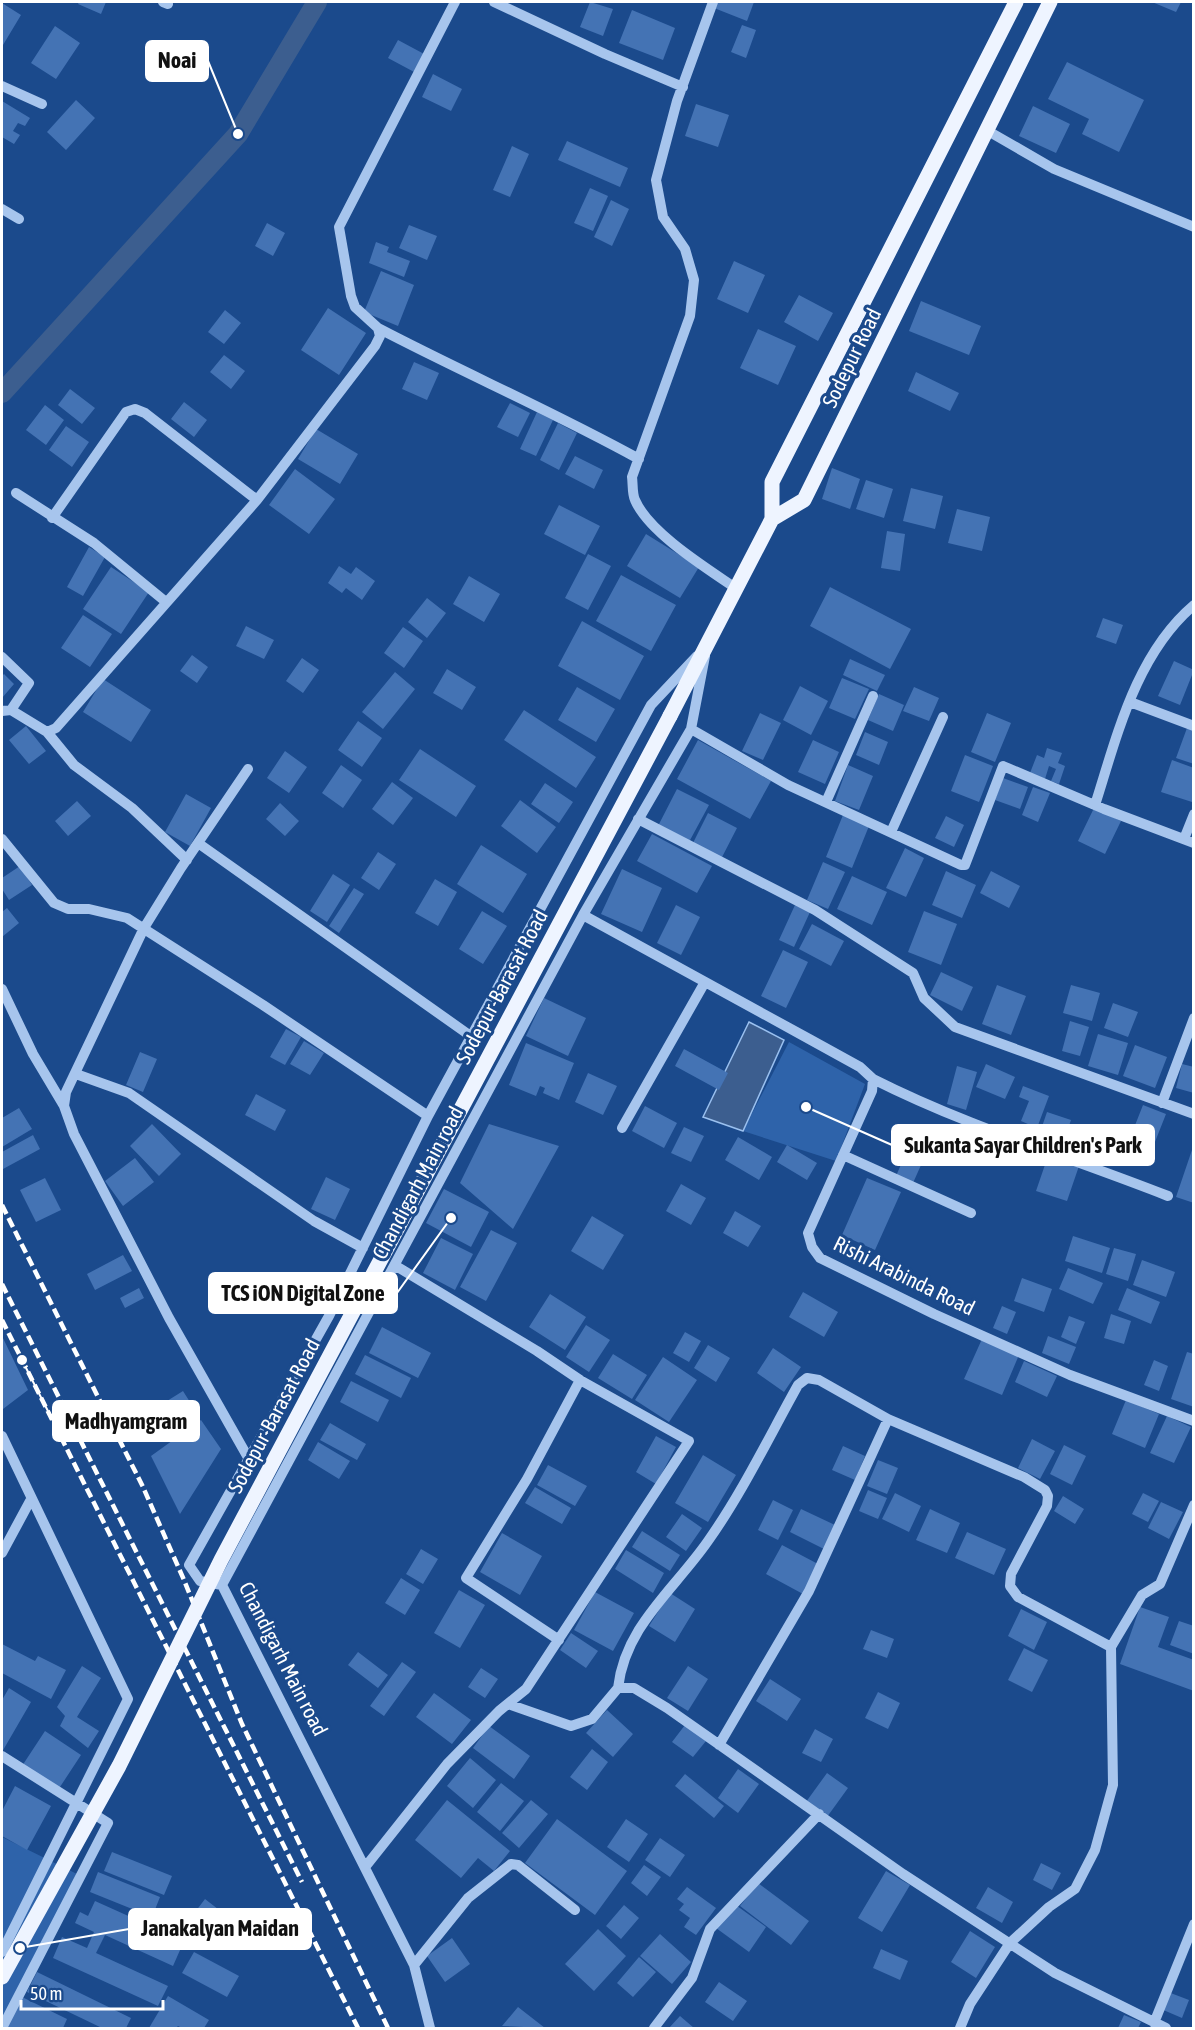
<svg xmlns="http://www.w3.org/2000/svg" width="1195" height="2030" viewBox="0 0 1195 2030" font-family="'Asap Condensed',sans-serif">
  <style>
    .green { fill: #2e63aa }
    .water { fill: #3c5e8f; stroke: #9ac0ef; stroke-width: 1.5 }
    .lines { fill: none; stroke-linecap: round; stroke-linejoin: round }
    .canal { stroke: #3c5e8f; stroke-width: 20 }
    .building { fill: #4473b4 }
    .minor { stroke: #a7c5ed; stroke-width: 10 }
    .major { stroke: #eef4ff; stroke-width: 15 }
    .rail { stroke: #fff; stroke-width: 4.5; stroke-dasharray: 10 4.5; stroke-linecap: butt }
    .major-bridge { stroke: #eef4ff; stroke-width: 15 }
    .labels { text-anchor: middle; stroke-width: 6; stroke-linejoin: round; paint-order: stroke }
    .street-label { font-size: 21px; fill: #fff; stroke: #1b4a8c }
    .leader { fill: none; stroke: #fff; stroke-width: 2 }
    .callout-dot { fill: #fff; stroke: #1b4a8c; stroke-width: 2 }
    .callout { fill: #fff; stroke: #fff; stroke-width: 2 }
    .callout-label { font-size: 22px; text-anchor: middle; font-weight: bold; fill: #111 }
  </style>
  <rect width="100%" height="100%" fill="#1b4a8c"/>
  <path class="green" d="M789 1042 865 1084 836 1161 743 1131Z
    M2 1837 77 1874 2 2023Z"/>
  <path class="water" d="M749 1022 784 1040 743 1131 703 1117Z"/>
  <g class="lines">
    <path class="canal" d="M2 393 238 134 317 2"/>
  </g>
  <path class="building" d="M79 2H106L101 14 78 4Z
    M590 2 613 9 603 36 580 27Z
    M716 2H754L747 21 714 8Z
    M1152 2H1181L1176 12Z
    M2 3 21 15 3 45 2 44Z
    M632 10 675 28 663 60 619 43Z
    M742 25 756 30 746 58 731 52Z
    M55 26 80 43 56 79 31 63Z
    M398 40 426 55 416 73 388 58Z
    M1067 62 1144 100 1119 152 1082 134 1089 119 1048 99Z
    M433 74 462 89 451 111 422 97Z
    M76 100 95 118 66 150 47 132Z
    M2 101 30 118 25 126 18 123 13 131 20 135 14 144 2 137Z
    M696 104 729 115 718 147 685 136Z
    M1033 106 1070 124 1056 153 1019 136Z
    M567 141 628 168 620 187 558 160Z
    M512 146 529 154 510 197 493 190Z
    M590 188 608 196 593 231 574 223Z
    M611 200 629 209 612 246 594 237Z
    M267 223 285 233 273 256 255 246Z
    M409 225 437 236 427 260 399 248Z
    M376 242 389 247 387 252 410 261 404 277 369 263Z
    M734 261 765 275 748 313 717 299Z
    M381 271 414 285 398 326 364 312Z
    M799 295 833 313 818 341 784 322Z
    M921 301 981 326 969 355 909 331Z
    M328 308 366 333 339 375 301 350Z
    M225 310 241 323 224 344 208 332Z
    M758 329 796 346 778 385 740 368Z
    M224 355 245 371 231 389 210 372Z
    M414 362 439 373 427 400 402 389Z
    M916 372 959 393 950 411 908 391Z
    M70 389 95 408 82 424 58 405Z
    M184 402 207 420 194 437 171 419Z
    M510 403 530 413 518 437 497 427Z
    M45 405 64 420 46 445 26 430Z
    M537 412 553 420 536 456 520 449Z
    M558 423 577 433 559 470 540 460Z
    M66 426 89 442 72 467 49 450Z
    M316 429 358 454 340 484 298 459Z
    M575 456 603 470 594 489 565 474Z
    M832 468 860 479 850 509 822 499Z
    M295 469 335 499 309 534 269 505Z
    M866 480 893 489 884 518 856 509Z
    M911 488 943 496 935 529 903 521Z
    M559 505 600 526 585 555 544 534Z
    M957 509 990 517 982 551 948 543Z
    M887 531 905 534 900 571 881 568Z
    M646 534 699 567 680 598 627 566Z
    M89 547 105 557 83 596 67 587Z
    M588 554 611 566 588 610 565 598Z
    M339 566 351 574 356 567 375 581 362 600 346 588 342 593 328 583Z
    M111 567 149 592 121 634 83 609Z
    M621 575 676 605 651 651 596 621Z
    M469 576 500 594 484 622 453 604Z
    M830 587 911 629 890 669 810 626Z
    M427 598 446 613 427 638 408 622Z
    M83 615 112 634 90 667 61 648Z
    M1103 618 1123 625 1116 644 1096 637Z
    M582 621 644 656 620 700 558 666Z
    M246 626 274 640 264 659 236 646Z
    M403 627 423 641 404 668 384 653Z
    M192 655 208 667 197 683 180 671Z
    M302 658 319 670 303 693 286 681Z
    M850 659 885 675 877 691 843 675Z
    M1174 661 1194 670 1180 705 1158 696Z
    M447 669 476 687 462 710 433 693Z
    M395 672 415 689 383 729 362 712Z
    M4 674 14 684 2 698V676Z
    M842 678 869 689 855 719 829 708Z
    M103 679 151 710 131 742 83 712Z
    M800 686 828 701 811 735 783 720Z
    M577 687 615 709 596 742 558 720Z
    M914 687 939 698 929 721 903 711Z
    M879 694 904 705 893 731 868 720Z
    M524 710 596 757 576 788 504 740Z
    M760 713 781 723 763 760 742 751Z
    M987 713 1011 723 995 762 971 752Z
    M358 721 382 738 362 767 338 750Z
    M26 726 46 751 29 764 9 740Z
    M1187 728 1194 730V764L1176 758Z
    M865 732 888 742 879 765 856 755Z
    M698 740 771 781 750 819 677 779Z
    M813 740 839 752 825 784 798 772Z
    M1047 748 1062 753 1058 763 1065 766 1059 784 1051 781 1056 769 1049 766 1045 779 1030 773 1037 755 1044 758Z
    M420 749 476 786 456 817 399 780Z
    M285 751 307 767 289 793 267 778Z
    M965 755 993 766 979 802 951 791Z
    M1172 760 1194 768 1192 802 1161 792Z
    M341 765 362 780 343 808 322 793Z
    M848 765 873 776 859 810 835 801Z
    M1003 778 1028 787 1020 809 995 800Z
    M392 782 413 798 393 825 372 809Z
    M545 783 573 802 559 823 531 804Z
    M1033 787 1050 793 1038 822 1022 815Z
    M677 789 709 805 689 842 658 826Z
    M186 794 211 808 190 846 165 832Z
    M520 800 556 827 537 853 501 826Z
    M77 801 91 816 68 836 55 821Z
    M280 803 299 821 285 836 266 819Z
    M1094 808 1121 821 1105 854 1078 841Z
    M708 813 737 828 720 861 692 845Z
    M843 815 869 826 852 868 826 857Z
    M946 816 964 825 954 847 935 838Z
    M652 834 712 866 697 893 637 861Z
    M481 845 527 874 503 913 457 884Z
    M905 848 924 858 906 897 886 888Z
    M378 852 396 864 379 890 361 878Z
    M823 862 845 872 828 909 807 900Z
    M20 866 32 885 9 900 2 889V878Z
    M622 869 662 888 642 932 601 914Z
    M946 871 976 885 962 918 932 905Z
    M991 871 1020 886 1009 908 980 893Z
    M333 874 350 885 327 922 310 911Z
    M852 876 887 892 872 925 837 909Z
    M435 879 457 892 438 926 415 913Z
    M354 888 364 894 339 933 329 926Z
    M676 905 700 917 681 955 657 943Z
    M795 905 810 912 794 947 779 940Z
    M7 908 19 923 2 937V912Z
    M482 911 507 926 483 964 459 949Z
    M924 911 957 924 941 965 908 952Z
    M812 924 844 941 831 966 799 949Z
    M783 950 808 962 786 1008 761 996Z
    M941 972 973 987 962 1011 930 995Z
    M997 985 1026 996 1011 1035 982 1024Z
    M1071 985 1100 993 1092 1021 1063 1013Z
    M544 998 586 1018 568 1056 526 1036Z
    M1113 1003 1138 1012 1128 1037 1104 1028Z
    M1070 1021 1089 1027 1080 1056 1062 1051Z
    M286 1029 301 1037 285 1065 270 1057Z
    M1098 1034 1128 1043 1118 1075 1088 1066Z
    M304 1041 324 1053 310 1075 290 1064Z
    M526 1043 574 1063 559 1100 543 1093 545 1088 540 1086 536 1096 509 1085Z
    M1135 1045 1167 1057 1155 1088 1123 1076Z
    M684 1049 728 1073 719 1090 675 1066Z
    M140 1052 157 1059 143 1092 126 1085Z
    M986 1064 1015 1077 1005 1099 976 1087Z
    M1182 1064 1194 1067V1093L1176 1088Z
    M957 1066 977 1072 966 1110 947 1104Z
    M588 1073 617 1086 603 1115 575 1102Z
    M1023 1086 1049 1096 1037 1128 1021 1121 1029 1101 1019 1097Z
    M256 1094 286 1110 275 1131 245 1115Z
    M1143 1105 1166 1114 1153 1147 1130 1138Z
    M645 1106 677 1123 664 1148 632 1131Z
    M19 1108 32 1129 2 1147V1118Z
    M1047 1112 1071 1120 1060 1152 1036 1144Z
    M152 1124 181 1154 159 1176 130 1146Z
    M489 1124 559 1146 513 1229 460 1183Z
    M684 1127 704 1136 691 1162 671 1153Z
    M33 1135 40 1149 3 1169 2 1152Z
    M738 1137 772 1157 759 1180 725 1160Z
    M912 1139 929 1147 913 1183 896 1176Z
    M787 1145 817 1163 807 1180 777 1162Z
    M1193 1147H1194V1203L1176 1197Z
    M1048 1156 1079 1166 1067 1201 1036 1191Z
    M135 1158 154 1182 123 1206 105 1181Z
    M326 1177 350 1189 335 1220 311 1209Z
    M45 1178 61 1210 36 1222 20 1190Z
    M867 1178 901 1192 875 1250 842 1235Z
    M681 1184 706 1198 691 1225 666 1211Z
    M444 1189 489 1212 471 1247 426 1223Z
    M735 1211 761 1226 748 1247 723 1233Z
    M592 1216 624 1235 603 1270 571 1251Z
    M491 1230 517 1243 486 1301 460 1287Z
    M1073 1236 1110 1248 1102 1273 1065 1261Z
    M441 1238 473 1254 455 1290 423 1273Z
    M1114 1248 1136 1254 1128 1281 1106 1274Z
    M123 1255 132 1271 95 1290 87 1274Z
    M1142 1260 1175 1272 1166 1297 1133 1285Z
    M1068 1268 1103 1283 1093 1304 1059 1289Z
    M1022 1278 1052 1289 1044 1312 1014 1301Z
    M139 1288 144 1298 125 1308 120 1298Z
    M1127 1288 1160 1302 1151 1324 1118 1310Z
    M803 1292 838 1312 824 1337 789 1317Z
    M550 1294 586 1317 565 1350 529 1327Z
    M1002 1306 1016 1312 1007 1334 993 1328Z
    M1111 1314 1131 1321 1124 1344 1104 1338Z
    M1069 1316 1085 1322 1076 1344 1061 1337Z
    M586 1325 610 1340 589 1372 566 1357Z
    M382 1327 431 1353 418 1378 369 1353Z
    M685 1332 701 1341 689 1362 673 1353Z
    M2 1336 28 1390 3 1409 2 1407Z
    M1048 1336 1076 1347 1069 1364 1042 1353Z
    M982 1339 1019 1355 1002 1395 964 1379Z
    M708 1345 730 1358 716 1382 694 1368Z
    M773 1348 801 1367 784 1392 757 1373Z
    M1187 1352 1194 1354V1407L1171 1399Z
    M613 1354 647 1375 632 1399 598 1378Z
    M365 1355 411 1378 401 1398 355 1374Z
    M663 1357 697 1380 669 1422 635 1400Z
    M1154 1360 1168 1366 1159 1391 1144 1385Z
    M1024 1361 1057 1376 1047 1397 1015 1382Z
    M351 1381 389 1400 378 1422 340 1402Z
    M183 1391 195 1410 170 1425 159 1406Z
    M1126 1400 1159 1414 1145 1448 1112 1434Z
    M1167 1416 1191 1427 1174 1463 1150 1453Z
    M201 1420 221 1449 180 1514 151 1456Z
    M330 1423 366 1444 357 1460 320 1440Z
    M656 1436 676 1447 656 1484 636 1472Z
    M1032 1439 1055 1451 1040 1479 1018 1468Z
    M318 1442 350 1461 339 1479 308 1460Z
    M1064 1445 1086 1456 1072 1485 1050 1474Z
    M843 1446 865 1456 855 1480 832 1470Z
    M703 1455 736 1475 708 1522 675 1503Z
    M878 1460 898 1468 887 1494 867 1486Z
    M548 1465 587 1486 575 1506 537 1485Z
    M535 1487 571 1508 562 1524 525 1503Z
    M868 1490 887 1498 878 1519 859 1511Z
    M895 1493 921 1506 909 1532 882 1519Z
    M1143 1493 1159 1501 1148 1522 1132 1514Z
    M1063 1496 1084 1509 1075 1524 1054 1511Z
    M773 1500 793 1510 778 1540 758 1530Z
    M1161 1502 1183 1512 1169 1539 1148 1528Z
    M801 1509 835 1525 824 1549 790 1532Z
    M930 1509 960 1523 947 1553 916 1540Z
    M682 1514 702 1528 686 1551 666 1537Z
    M642 1531 680 1555 670 1571 632 1547Z
    M967 1532 1006 1549 994 1575 955 1558Z
    M502 1533 542 1556 520 1595 480 1572Z
    M782 1545 818 1564 803 1594 766 1574Z
    M421 1549 438 1559 423 1584 406 1574Z
    M626 1550 664 1573 653 1593 615 1569Z
    M401 1578 420 1590 405 1615 385 1603Z
    M459 1590 485 1605 460 1648 434 1633Z
    M595 1592 634 1613 613 1651 574 1630Z
    M670 1593 695 1609 675 1642 649 1626Z
    M1140 1607 1169 1617 1158 1647 1194 1660V1691L1120 1664Z
    M1021 1609 1047 1622 1034 1650 1008 1636Z
    M1179 1621 1194 1626V1654L1170 1645Z
    M871 1630 894 1639 887 1658 863 1649Z
    M571 1633 598 1651 586 1668 560 1650Z
    M2 1644 35 1661 38 1656 66 1670 51 1699 2 1673Z
    M1024 1648 1048 1660 1032 1692 1008 1680Z
    M358 1652 388 1675 378 1688 348 1665Z
    M402 1662 416 1672 384 1716 370 1706Z
    M82 1666 101 1678 77 1717 99 1731 88 1748 60 1726 65 1716 57 1707Z
    M688 1666 708 1679 688 1711 667 1698Z
    M481 1668 498 1679 485 1698 468 1687Z
    M770 1679 801 1699 787 1721 756 1701Z
    M9 1688 31 1702 2 1752V1700Z
    M878 1692 900 1703 888 1729 865 1718Z
    M434 1693 471 1720 452 1744 416 1717Z
    M607 1710 633 1734 613 1757 586 1733Z
    M685 1725 706 1741 693 1757 672 1742Z
    M489 1726 530 1756 514 1779 473 1748Z
    M815 1729 833 1739 821 1762 802 1753Z
    M45 1731 81 1755 58 1790 22 1766Z
    M592 1749 608 1762 587 1790 570 1777Z
    M470 1758 496 1780 473 1808 447 1786Z
    M738 1769 759 1784 738 1813 718 1798Z
    M827 1773 848 1788 827 1817 806 1802Z
    M685 1774 724 1806 714 1818 675 1786Z
    M501 1783 524 1801 500 1831 477 1812Z
    M15 1786 51 1806 27 1850 2 1836V1811Z
    M447 1800 510 1851 494 1871 478 1858 461 1878 415 1840Z
    M531 1800 548 1814 519 1848 502 1833Z
    M557 1819 627 1871 595 1915 525 1863Z
    M626 1819 648 1834 629 1862 607 1847Z
    M660 1838 685 1855 670 1877 645 1860Z
    M112 1852 172 1876 164 1895 104 1871Z
    M1041 1863 1061 1873 1052 1890 1033 1880Z
    M644 1865 661 1877 647 1896 631 1883Z
    M886 1871 910 1885 882 1932 858 1918Z
    M98 1872 160 1897 152 1917 90 1892Z
    M758 1883 809 1921 791 1945 740 1906Z
    M687 1887 716 1908 696 1935 684 1927 690 1918 679 1910 684 1904 677 1899Z
    M988 1887 1013 1902 1002 1923 976 1908Z
    M205 1899 236 1923 216 1948 186 1924Z
    M95 1901 184 1941 173 1966 105 1935 96 1953 168 1986 158 2006 53 1958 62 1937 87 1948 94 1932 75 1923 80 1912 88 1916Z
    M733 1903 766 1927 749 1952 716 1928Z
    M624 1905 639 1918 621 1939 606 1926Z
    M598 1929 626 1956 594 1991 565 1964Z
    M970 1931 995 1947 976 1978 951 1962Z
    M660 1934 691 1962 672 1984 640 1956Z
    M452 1938 470 1964 445 1982 427 1956Z
    M881 1949 908 1961 900 1980 873 1968Z
    M194 1952 239 1976 227 1997 182 1973Z
    M639 1957 656 1972 633 1997 617 1983Z
    M37 1972 131 2018 126 2028H102L27 1992Z
    M719 1982 747 2001 733 2021 705 2002Z
    M1168 1992 1189 2000 1182 2018 1161 2009Z
    M168 1996 209 2020 204 2028H182L178 2026 176 2028H149Z
    M22 1997 67 2019 63 2028H7Z
    M518 2007 545 2028 502 2026Z
    M1124 2015 1141 2022 1138 2028H1118Z
    M680 2016 694 2028H669Z"/>
  <g class="lines">
    <path class="minor" d="M163 2 168 4
      M494 2 605 54 683 87
      M713 2 677 101 656 180 663 217 685 249 694 280 690 316 632 477C633 483 632 494 635 500 649 533 708 569 737 589
      M2 86 42 104
      M988 131 1054 169 1194 227
      M2 209 19 219
      M378 328C464 373 554 412 639 459
      M16 493 94 543 166 602
      M52 518 126 412 135 409 145 413 257 500
      M2 657 29 683 11 710
      M1130 702 1194 726
      M2 711 11 710 47 732 56 728 257 500 375 346 380 336 378 328 355 307 351 296 339 227 455 2
      M691 729 788 785 961 865H965L1003 766 1104 809 1194 843
      M47 732 74 765 132 808 187 860
      M248 769 181 868 144 928 66 1092 64 1106 74 1134 169 1318 250 1461
      M826 802 873 696
      M1095 805C1117 736 1136 654 1194 605
      M638 819 815 910 913 973 924 998 955 1027 1194 1114
      M891 832 943 717
      M2 839 54 903 68 909H89L127 918 263 1005 428 1116
      M1184 839 1194 814
      M198 843 472 1037
      M583 915 811 1040 860 1067 873 1079 872 1091 808 1233 812 1247 820 1258 934 1314 1070 1375 1194 1421
      M2 989 33 1054 64 1106
      M76 1074 129 1093 314 1221 363 1248
      M873 1079C968 1127 1069 1157 1168 1196
      M1162 1103 1194 1018
      M622 1128 705 982
      M843 1155 971 1213
      M396 1266 537 1351 580 1380 527 1479 466 1578 559 1640
      M2 1436 128 1699 2 1952
      M2 1553 30 1501
      M222 1585 200 1581 189 1565 329 1316 428 1116 651 705 697 656
      M222 1585 583 915 691 729 705 656
      M222 1585 414 1965 430 2028
      M618 1688C625 1626 674 1590 708 1541 742 1493 769 1437 798 1385L807 1378 819 1380 888 1419 1024 1477 1045 1490 1048 1496 1047 1506 1011 1574 1010 1586 1018 1597 1111 1647
      M508 1704 571 1726 592 1719 618 1688H634L667 1708 903 1874 1055 1973 1166 2028
      M719 1745 809 1591 888 1419
      M2 1756 108 1823 2 2028
      M366 1866 447 1764 499 1711 526 1689 689 1441 580 1380
      M414 1965 468 1898 511 1864 518 1865 575 1910
      M1154 2023 1194 1924
      M654 2028 692 1978 710 1929 819 1814
      M960 2028 970 2004 1010 1943 1049 1907 1075 1889 1095 1850 1113 1785 1111 1647 1142 1595 1160 1584 1194 1505"/>
    <path class="major" d="M772 519V482L1016 2
      M670 716 772 519 804 500 1050 2"/>
    <path class="rail" d="M2 1205 143 1487 184 1580 242 1724 388 2028
      M2 1284 302 1882
      M2 1320 358 2028"/>
    <path class="major-bridge" d="M2 1977 119 1766 221 1560 670 716"/>
  </g>
  <g class="labels">
    <g class="street-label">
      <text transform="translate(852 358) rotate(-64)" y="7">Sodepur Road</text>
      <text transform="translate(502 987) rotate(-62)" y="7">Sodepur-Barasat Road</text>
      <text transform="translate(418 1183) rotate(-62)" y="7">Chandigarh Main road</text>
      <text transform="translate(904 1276) rotate(26)" y="7">Rishi Arabinda Road</text>
      <text transform="translate(274 1416) rotate(-62)" y="7">Sodepur-Barasat Road</text>
      <text transform="translate(283 1659) rotate(63)" y="7">Chandigarh Main road</text>
    </g>
  </g>
  <path class="leader" d="M238 134L208 61M806 1107L892 1145M451 1218L397 1293M22 1360L53 1421M20 1948L129 1929"/>
  <g class="callout-dot">
    <circle cx="238" cy="134" r="6"/>
    <circle cx="806" cy="1107" r="6"/>
    <circle cx="451" cy="1218" r="6"/>
    <circle cx="22" cy="1360" r="6"/>
    <circle cx="20" cy="1948" r="6"/>
  </g>
  <g class="callout">
    <rect x="146" y="41" width="62" height="40" rx="6"/>
    <rect x="892" y="1125" width="262" height="40" rx="6"/>
    <rect x="209" y="1273" width="188" height="40" rx="6"/>
    <rect x="53" y="1401" width="146" height="40" rx="6"/>
    <rect x="129" y="1909" width="182" height="40" rx="6"/>
  </g>
  <g class="callout-label">
    <text x="177" y="68">Noai</text>
    <text x="1023" y="1153">Sukanta Sayar Children's Park</text>
    <text x="303" y="1301">TCS iON Digital Zone</text>
    <text x="126" y="1429">Madhyamgram</text>
    <text x="220" y="1936">Janakalyan Maidan</text>
  </g>
  <rect width="1195" height="2030" fill="none" stroke="#ffffff" stroke-width="6"/>
  <path d="M21 2000v9h142v-9" fill="none" stroke="#ffffff" stroke-width="3"/>
  <text x="30" y="2000" font-size="18" fill="#ffffff" stroke="#1b4a8c" stroke-width="4.5" paint-order="stroke">50 m</text>
</svg>
